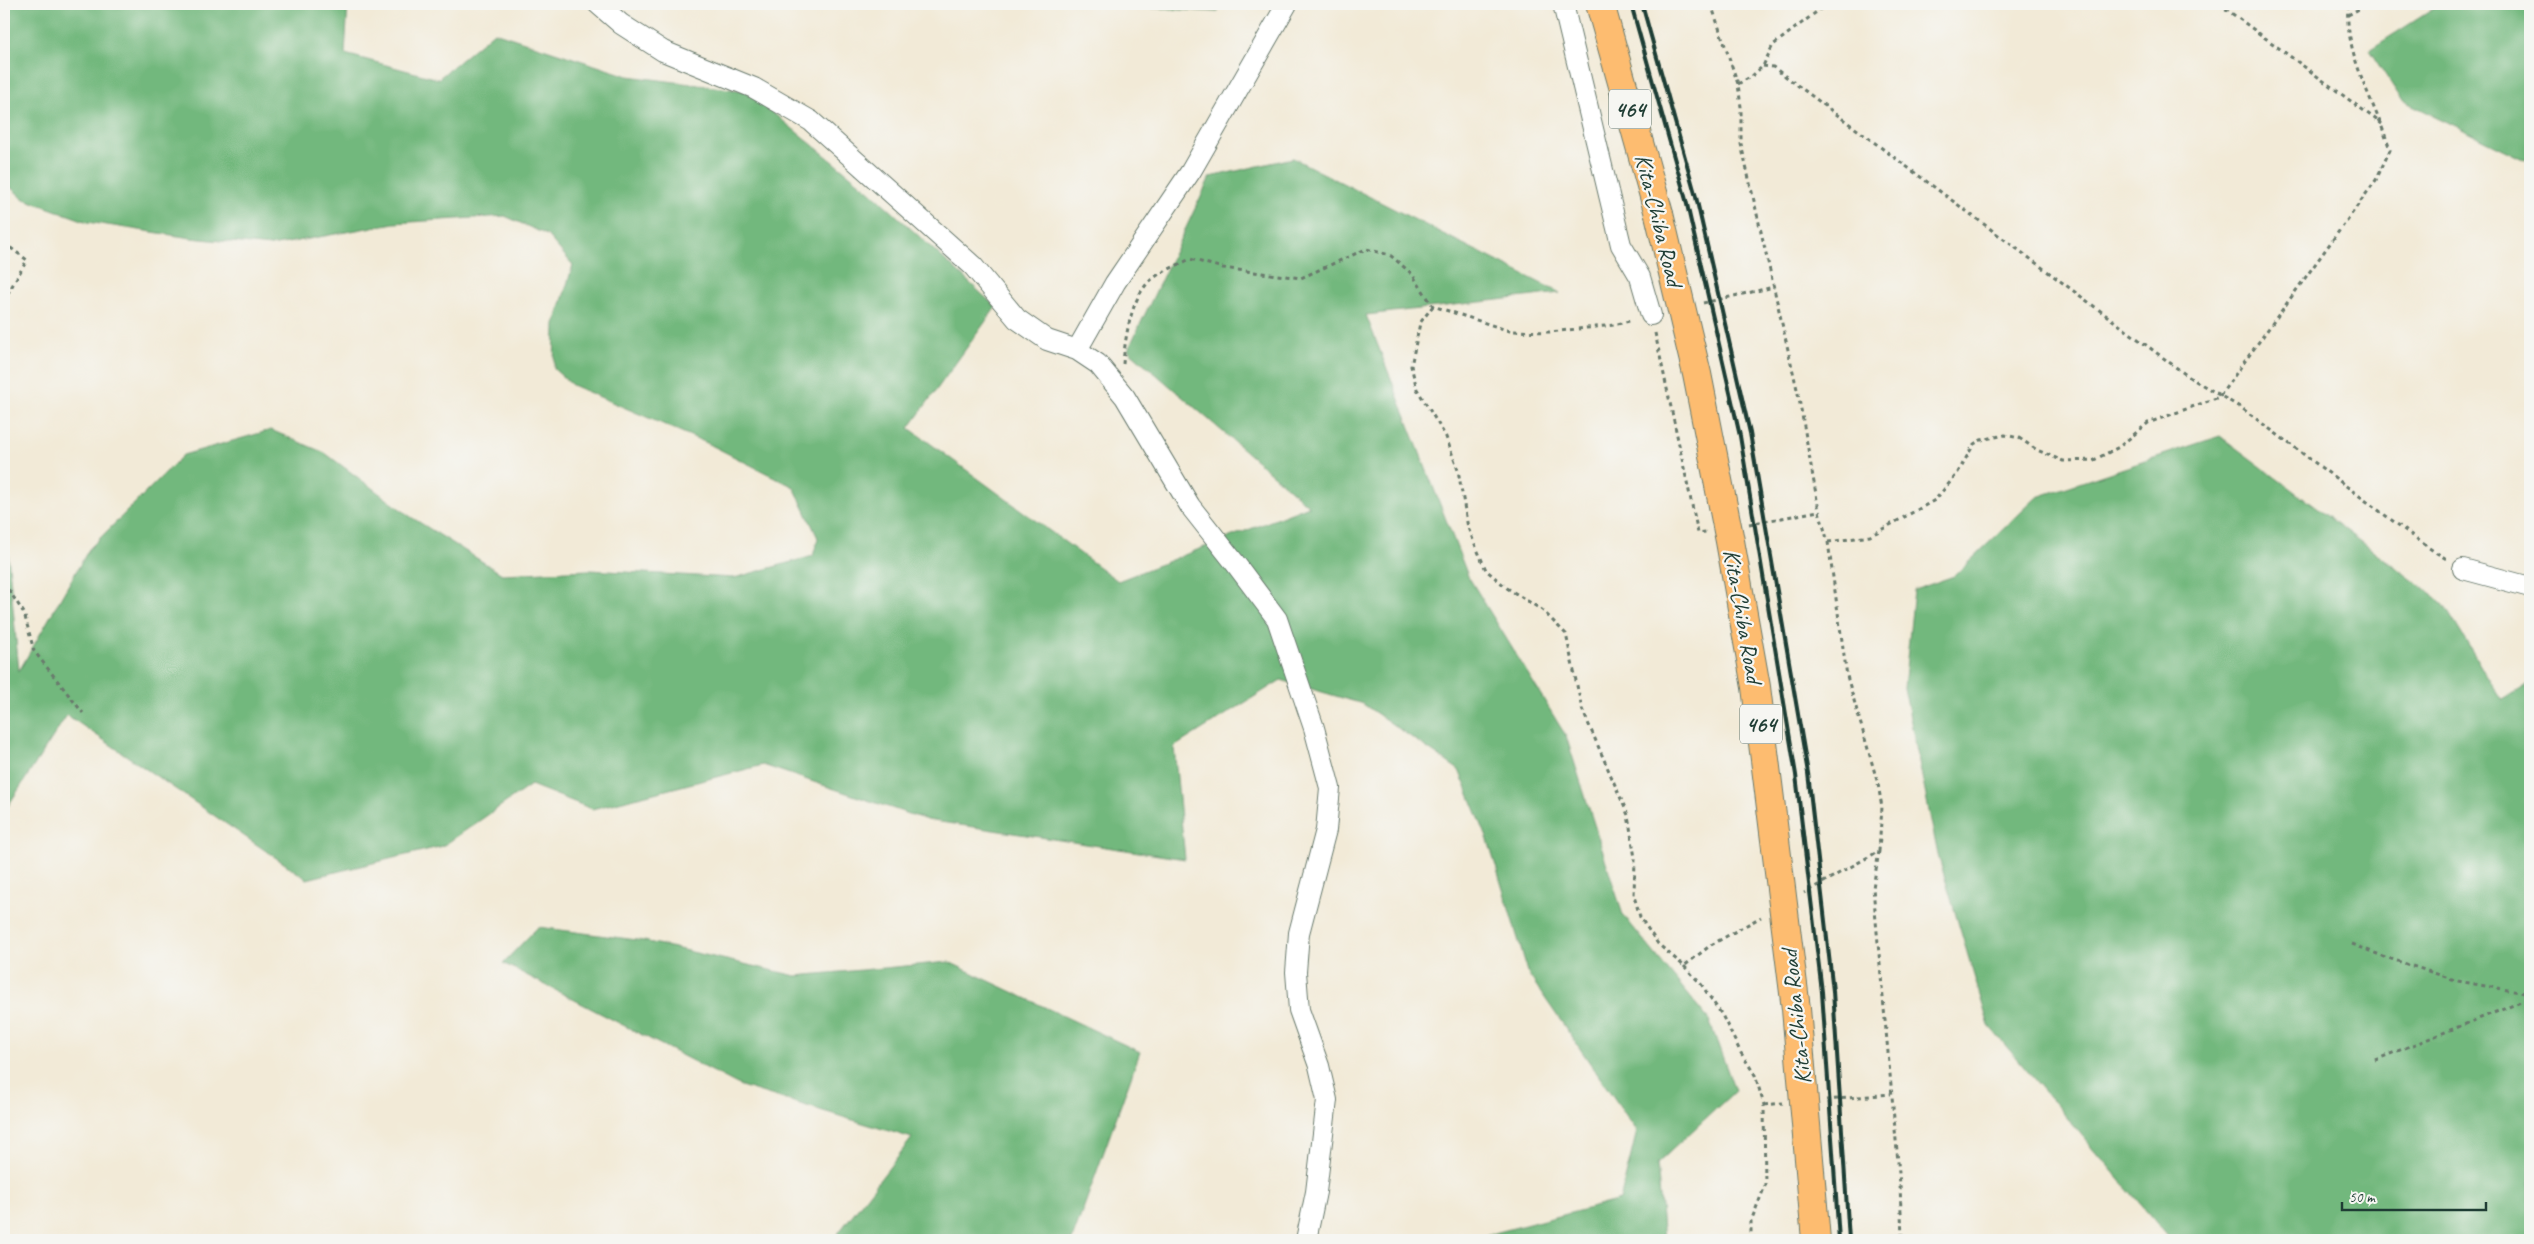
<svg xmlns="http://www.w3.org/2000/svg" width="2534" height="1244" viewBox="0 0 2534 1244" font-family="Caveat,sans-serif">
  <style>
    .forest { fill: #72b87d; stroke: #487a58 }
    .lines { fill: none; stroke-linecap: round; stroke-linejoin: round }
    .minor-casing { stroke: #697a6d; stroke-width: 22 }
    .highway-casing { stroke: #697a6d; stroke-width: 30 }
    .path { stroke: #697a6d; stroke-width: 3; stroke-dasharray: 4 4; stroke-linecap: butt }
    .minor { stroke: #fff; stroke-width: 20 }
    .highway { stroke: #fdbc6f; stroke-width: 28 }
    .rail { stroke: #1f3d34; stroke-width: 4 }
    .highway-bridge-casing { stroke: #697a6d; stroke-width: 30; stroke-linecap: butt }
    .highway-bridge { stroke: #fdbc6f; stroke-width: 28 }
    .labels { text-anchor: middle; stroke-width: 4.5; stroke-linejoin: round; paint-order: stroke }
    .shield { fill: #f6f6f2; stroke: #60746d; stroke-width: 1 }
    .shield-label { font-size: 22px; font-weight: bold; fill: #1f3d34 }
    .street-label { font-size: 24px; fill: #1f3d34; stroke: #f6f6f2 }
  </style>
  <rect width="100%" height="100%" fill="#f6f6f2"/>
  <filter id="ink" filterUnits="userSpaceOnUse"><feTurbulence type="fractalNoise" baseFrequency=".02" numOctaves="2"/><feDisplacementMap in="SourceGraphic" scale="10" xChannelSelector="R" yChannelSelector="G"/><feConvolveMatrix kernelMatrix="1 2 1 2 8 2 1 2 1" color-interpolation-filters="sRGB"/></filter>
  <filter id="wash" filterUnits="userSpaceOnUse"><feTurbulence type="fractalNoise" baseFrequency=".0096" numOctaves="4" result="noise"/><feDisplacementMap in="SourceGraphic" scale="20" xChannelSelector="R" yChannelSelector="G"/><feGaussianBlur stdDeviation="1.12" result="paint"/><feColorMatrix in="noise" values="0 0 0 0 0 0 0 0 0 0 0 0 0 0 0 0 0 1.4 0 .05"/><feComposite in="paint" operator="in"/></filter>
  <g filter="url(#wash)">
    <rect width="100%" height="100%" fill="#f2ead7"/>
    <path class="forest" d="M4 4H348L345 54 438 79 494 32 628 76 746 91 872 193 996 307 909 428 1118 581 1309 506 1128 350 1210 177 1293 158 1560 293 1366 315 1468 576 1566 736 1623 915 1709 1020 1735 1091 1657 1164 1664 1240H1468L1620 1200 1637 1131 1529 975 1488 840 1459 770 1363 704 1281 680 1174 747 1185 859 927 820 763 765 592 809 531 785 443 846 307 879 67 715 4 812V542L7 544 19 671 89 549 183 455 271 430 325 453 411 517 502 574 589 570 734 578 813 556 818 538 794 487 707 443 572 385 554 369 555 324 573 265 547 235 505 216 394 223 271 246 191 238 88 222 24 199 4 182Z
      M1113 4H1220L1218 12 1116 6Z
      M2441 4H2530V162L2402 100 2369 50Z
      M2220 436 2442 602 2502 700 2530 684V1240H2171L1989 1026 1938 855 1904 688 1914 590 1954 576 2037 497Z
      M538 927 644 941 796 976 949 962 1140 1052 1072 1240H833L912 1138 741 1086 503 963Z"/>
  </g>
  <g filter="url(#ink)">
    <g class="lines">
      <defs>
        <path id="minor" d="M598 4 621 24 663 51 754 88 811 121 973 266 1017 319 1047 340 1077 350 1098 364 1125 397 1190 506 1235 563 1277 619 1314 728 1330 788 1326 830 1299 933 1296 972 1299 1010 1319 1066 1327 1100 1316 1192 1306 1240
          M1563 4 1621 245 1640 277 1651 315
          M1077 350 1115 283 1191 171 1287 4
          M2463 569 2530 587"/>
        <path id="highway" d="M1600 4 1659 214"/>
      </defs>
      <use href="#minor" class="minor-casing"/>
      <use href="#highway" class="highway-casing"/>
      <path class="path" d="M1711 4 1738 84 1741 107V144L1799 398 1819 511 1828 542 1847 676 1878 784 1882 807 1879 851 1804 893
        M2219 4 2382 124
        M2348 15 2368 4
        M1763 66 1773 67 2189 377 2243 409 2429 548 2448 560
        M1738 84 1752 76 1763 66 1773 45 1827 4
        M4 243 27 260 4 300
        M1703 303 1774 287
        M1433 306 1420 323 1411 366 1417 389 1446 437 1458 470 1468 528 1486 570 1507 588 1542 610 1566 634 1582 709 1628 815 1635 858 1634 896 1640 917 1658 944 1684 966 1711 945 1761 917
        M1655 333 1698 533 1706 532
        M1123 364C1125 339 1131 292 1155 277 1165 270 1179 265 1190 259L1223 268 1301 278 1366 249 1390 255 1412 274 1433 306 1510 331 1550 332 1614 325 1633 320
        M1749 524 1819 511
        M1828 542 1870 536 1935 500 1957 474 1974 444 1981 440 2005 435 2019 438 2037 450 2063 461 2094 460 2119 447 2148 423 2219 397 2376 180 2390 150C2375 101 2344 56 2348 4
        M4 583 24 613 34 651 83 713
        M1879 851 1873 888 1900 1184 1902 1240
        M2352 944 2385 957 2458 981 2530 994
        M1684 966 1701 984 1722 1015 1741 1053 1755 1075 1764 1105 1765 1186 1751 1221V1240
        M2375 1060 2521 1002 2530 1000
        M1826 1100 1891 1094
        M1764 1105 1783 1103"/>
      <use href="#minor" class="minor"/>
      <use href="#highway" class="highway"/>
      <path class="rail" d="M1631 4 1686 200 1740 436 1796 775 1822 992 1839 1240
        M1642 4 1696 197 1750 433 1808 773 1833 991 1849 1240"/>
      <defs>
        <path id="highway-bridge" d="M1659 214 1697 374 1730 541 1756 687 1796 1009 1816 1240"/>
      </defs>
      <use href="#highway-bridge" class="highway-bridge-casing"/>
      <use href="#highway-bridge" class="highway-bridge"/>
    </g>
  </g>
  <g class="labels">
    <g class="shield">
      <rect x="1609" y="89.5" width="42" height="39" rx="4"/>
      <rect x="1740" y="704.5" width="42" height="39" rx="4"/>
    </g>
    <g class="shield-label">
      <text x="1630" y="117">464</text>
      <text x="1761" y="732">464</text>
    </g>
    <g class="street-label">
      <text transform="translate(1659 220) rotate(76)" y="8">Kita-Chiba Road</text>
      <text transform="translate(1743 616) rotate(80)" y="8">Kita-Chiba Road</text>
      <text transform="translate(1796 1017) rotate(-96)" y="8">Kita-Chiba Road</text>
    </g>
  </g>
  <rect width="2534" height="1244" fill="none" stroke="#f6f6f2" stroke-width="20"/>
  <path d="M2342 1202v8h144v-8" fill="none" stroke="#1f3d34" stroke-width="2.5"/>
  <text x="2349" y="1202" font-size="15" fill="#1f3d34" stroke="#f6f6f2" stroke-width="4" paint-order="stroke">50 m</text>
</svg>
